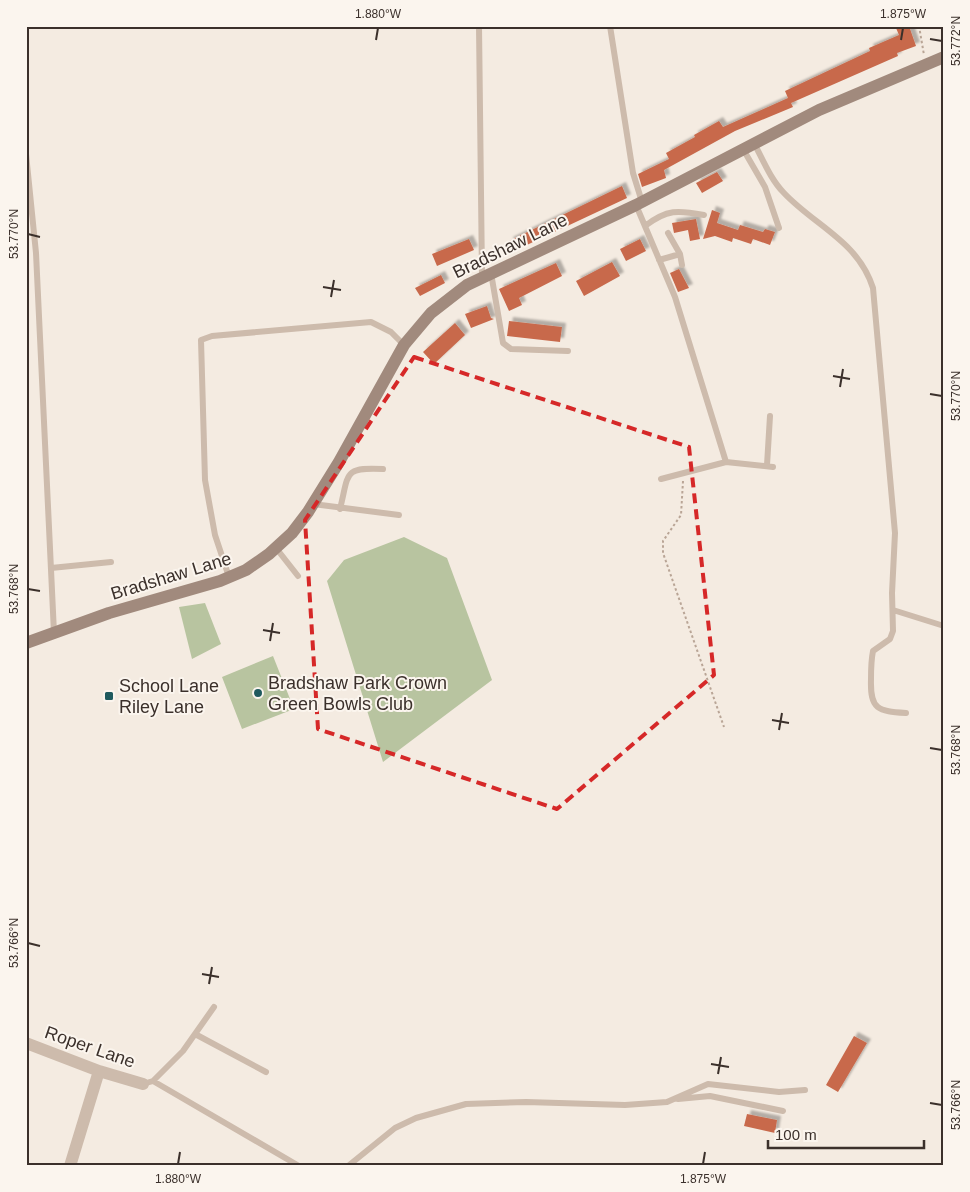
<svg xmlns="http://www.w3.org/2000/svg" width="970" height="1192" viewBox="0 0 970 1192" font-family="Helvetica,sans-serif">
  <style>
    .green { fill: #b8c4a0 }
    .building { fill: #c8694b; filter: url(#shadow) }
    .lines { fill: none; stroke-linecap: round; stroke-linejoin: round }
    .path { stroke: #b9a596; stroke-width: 2; stroke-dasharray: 2.5 2.5; stroke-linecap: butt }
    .lane { stroke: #cdbbac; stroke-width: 6 }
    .street { stroke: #cdbbac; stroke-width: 12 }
    .secondary { stroke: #a18a7d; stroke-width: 12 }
    .marked { fill: none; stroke: #d62828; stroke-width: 4; stroke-dasharray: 10 6; stroke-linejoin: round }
    .ticks { fill: none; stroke: #3b302b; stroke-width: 2 }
    .poi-dot { fill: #1f5a5e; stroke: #fbf5ee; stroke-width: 2 }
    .labels { text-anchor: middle; stroke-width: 4; stroke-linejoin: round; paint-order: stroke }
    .street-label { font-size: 18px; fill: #3b302b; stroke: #fbf5ee }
    .poi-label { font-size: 18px; fill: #3b302b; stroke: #fbf5ee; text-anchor: start }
    .neatline { fill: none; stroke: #3b302b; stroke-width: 2 }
    .ticks-label { font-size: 12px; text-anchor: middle; fill: #3b302b }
  </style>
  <defs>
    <filter id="shadow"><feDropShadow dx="4" dy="-4" stdDeviation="1" flood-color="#0004"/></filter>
  </defs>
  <rect width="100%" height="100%" fill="#f4ebe1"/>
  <path class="green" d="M404 537 447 558 492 680 383 762 327 581 344 560Z
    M205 603 221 644 192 659 179 607Z
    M273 656 294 709 242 729 222 677Z"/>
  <path class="building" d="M901 26H909L916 46 897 53 898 56 791 103 793 107 735 131 664 170 666 178 642 187 638 174 669 159 666 153 695 137 694 135 719 121 723 127 788 98 785 91 870 51 869 48 899 35 896 28Z
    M717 172 723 181 702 193 696 183Z
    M622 186 627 198 514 251 509 241Z
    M712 210 720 213 717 223 738 230 740 225 763 232 765 229 775 232 770 245 753 239 751 244 733 238 732 242 715 236 703 239Z
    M696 219 700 239 690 241 688 230 674 233 672 223Z
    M469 239 474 250 437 266 432 254Z
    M640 239 646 251 626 261 620 249Z
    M612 262 620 276 584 296 576 281Z
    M556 263 562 276 519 298 522 305 509 311 499 289Z
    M679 269 689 288 678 292 670 273Z
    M441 275 445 283 420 296 415 288Z
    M487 306 491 318 494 319 471 328 465 314Z
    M509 321 562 327 560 342 507 336Z
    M455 323 465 335 434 364 423 352Z
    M854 1036 867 1043 838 1092 826 1085Z
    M747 1114 777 1120 775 1133 744 1126Z"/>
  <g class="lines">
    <path class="path" d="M919 26 924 55
      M683 481 681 515 663 541V553L724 727"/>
    <path class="lane" d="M479 26 482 276
      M610 26 633 173 642 202
      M754 143C763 160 771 180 784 193 815 226 858 241 873 288L895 533 892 593 893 631 890 639 873 651C871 661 871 670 871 679 870 710 878 711 906 713
      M743 149 765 187 779 228
      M26 154 36 253 54 633
      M636 205 675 297 726 462
      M645 226C667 209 678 210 704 215
      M668 233 680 254 682 265
      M659 260 680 254
      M491 273 503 343 511 349 568 351
      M767 465 770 416
      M661 479 726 462 773 467
      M313 504 399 515
      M340 509C349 473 343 467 383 469
      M276 548 298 576
      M51 568 111 562
      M229 577 215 535 205 480 201 340 212 336 371 322 391 332 404 345
      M893 610 944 626
      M195 1034 266 1072
      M153 1081 183 1051 214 1007
      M143 1084 153 1081 299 1166
      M678 1099 710 1096 783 1111
      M348 1166 395 1128 416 1118 466 1104 526 1102 625 1105 667 1102 708 1084 779 1092 805 1090"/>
    <path class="street" d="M26 1043 99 1071 143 1084
      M70 1166 99 1071"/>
    <path class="secondary" d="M26 643 109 613 220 581 246 570 269 554 292 533 308 512 339 462 404 345 431 313 467 285 636 205 819 110 944 57"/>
  </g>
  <path class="marked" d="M414 357 689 447 714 675 557 809 318 729 305 520Z"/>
  <path class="ticks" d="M930 39 942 41M376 40 378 28M901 40 903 28M28 234 40 237M323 287 341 290M331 297 334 280M833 376 850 379M840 387 843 369M930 394 942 396M28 589 40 591M263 630 280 633M270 641 273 623M772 720 789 723M779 730 782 713M930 748 942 750M28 943 40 946M202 974 219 977M209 984 212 967M711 1064 729 1067M718 1074 721 1057M930 1103 942 1105M178 1164 180 1152M703 1164 705 1152"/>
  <g class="poi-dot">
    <circle cx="258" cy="693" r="5"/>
    <rect x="104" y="691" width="10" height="10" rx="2.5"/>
  </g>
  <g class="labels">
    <g class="street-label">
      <text transform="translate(510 246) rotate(-26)" y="6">Bradshaw Lane</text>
      <text transform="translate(171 576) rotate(-17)" y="6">Bradshaw Lane</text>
      <text transform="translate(90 1047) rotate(19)" y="6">Roper Lane</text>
    </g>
    <g class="poi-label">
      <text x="268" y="689">Bradshaw Park Crown<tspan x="268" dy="21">Green Bowls Club</tspan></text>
      <text x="119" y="692">School Lane<tspan x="119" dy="21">Riley Lane</tspan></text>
    </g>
  </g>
  <rect width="970" height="1192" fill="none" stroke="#fbf5ee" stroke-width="55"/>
  <path d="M768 1140v8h156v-8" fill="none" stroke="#3b302b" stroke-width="2.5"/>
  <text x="775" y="1140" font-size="15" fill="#3b302b" stroke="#fbf5ee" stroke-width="4" paint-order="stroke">100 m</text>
  <rect x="28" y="28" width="914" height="1136" class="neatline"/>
  <g class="ticks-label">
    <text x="378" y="18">1.880°W</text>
    <text x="903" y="18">1.875°W</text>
    <text transform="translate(956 41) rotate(-90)" y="4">53.772°N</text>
    <text transform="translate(14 234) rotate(-90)" y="4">53.770°N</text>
    <text transform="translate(956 396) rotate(-90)" y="4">53.770°N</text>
    <text transform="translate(14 589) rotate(-90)" y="4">53.768°N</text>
    <text transform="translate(956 750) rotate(-90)" y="4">53.768°N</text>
    <text transform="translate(14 943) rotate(-90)" y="4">53.766°N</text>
    <text transform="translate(956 1105) rotate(-90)" y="4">53.766°N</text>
    <text x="178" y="1183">1.880°W</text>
    <text x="703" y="1183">1.875°W</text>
  </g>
</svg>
